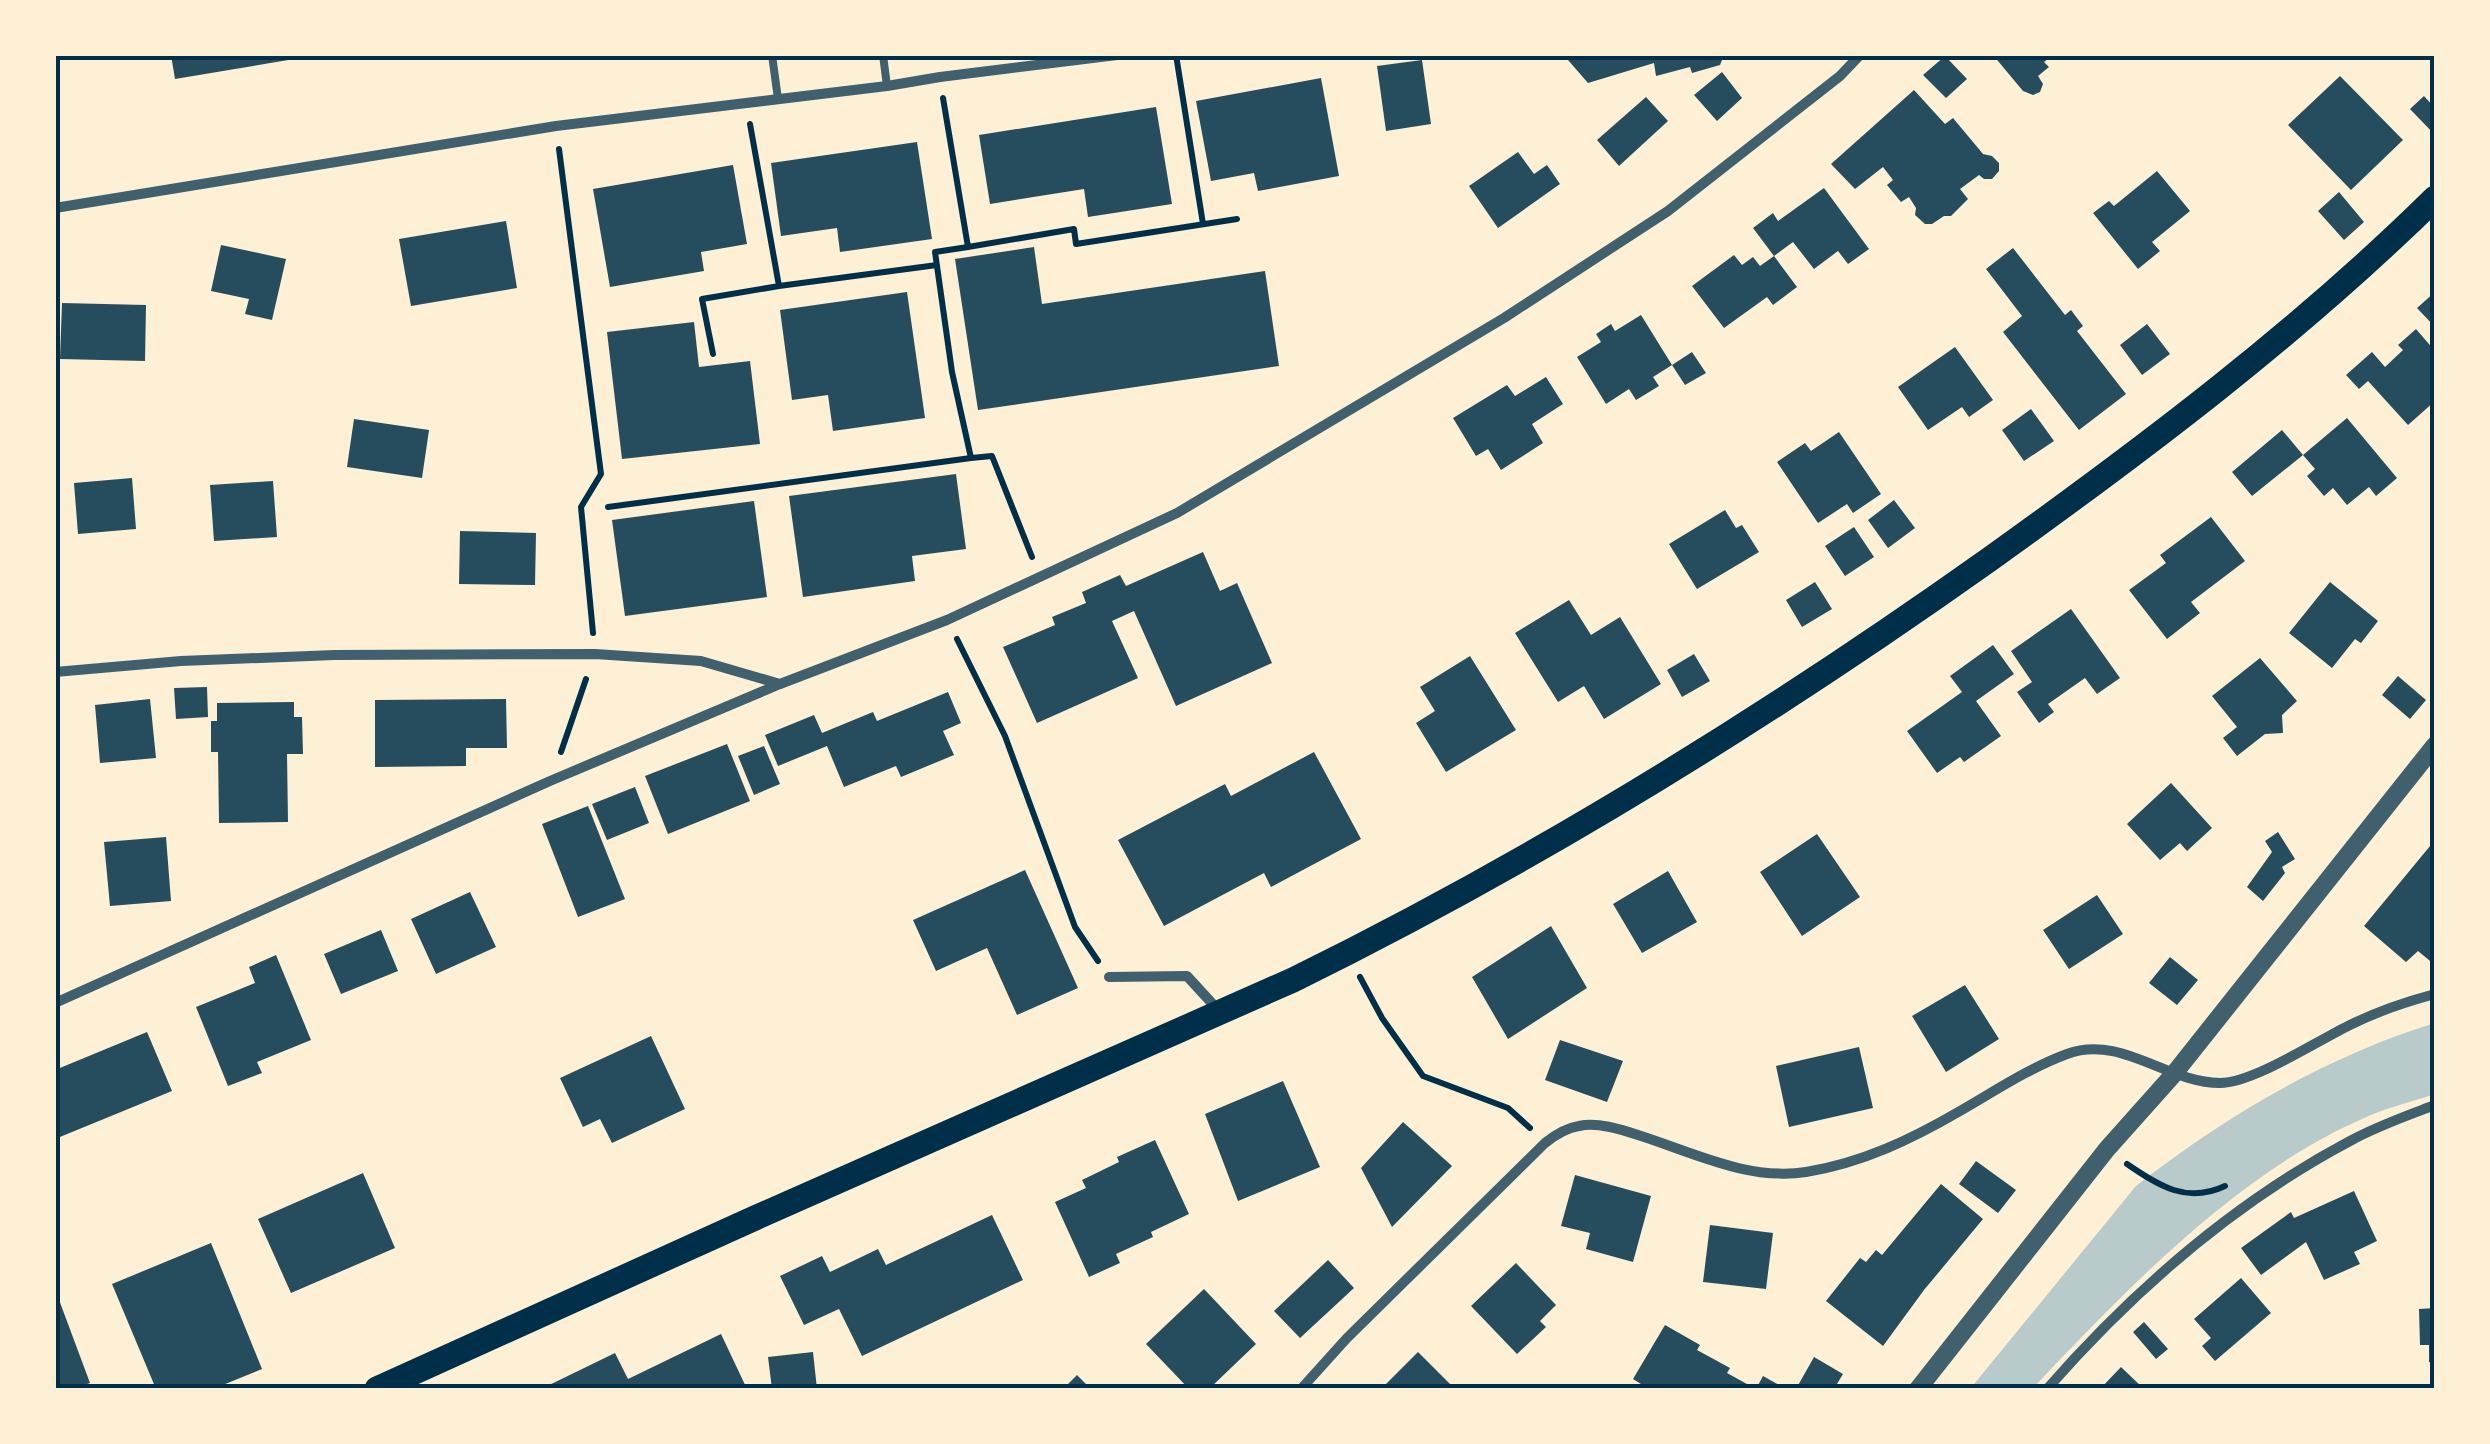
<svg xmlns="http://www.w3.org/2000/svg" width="2490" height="1444" viewBox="0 0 2490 1444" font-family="'Roboto Condensed',sans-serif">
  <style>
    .green { fill: #b9caca }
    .building { fill: #264d5e }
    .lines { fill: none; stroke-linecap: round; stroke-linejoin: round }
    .path { stroke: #003049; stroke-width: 6 }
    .service { stroke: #3f606c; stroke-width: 8 }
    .minor { stroke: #3f606c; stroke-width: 10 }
    .tertiary { stroke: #3f606c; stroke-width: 18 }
    .primary { stroke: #003049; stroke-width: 25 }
    .neatline { fill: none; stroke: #003049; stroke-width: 4 }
  </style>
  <rect width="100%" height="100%" fill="#fdf0d5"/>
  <path class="green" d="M2435 1023V1094C2411 1102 2385 1108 2362 1119 2236 1174 2126 1290 2032 1389H1970L2136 1186C2224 1117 2327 1056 2435 1023Z"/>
  <path class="building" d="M171 55H306V57L175 79Z
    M1570 55H1724L1720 65 1692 73 1690 67 1656 76 1654 63 1588 83 1568 60Z
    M1993 55H2053L2044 62 2049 67 2038 76 2043 84 2040 92 2033 95 2023 91Z
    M1945 56 1967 79 1946 98 1923 75Z
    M1422 60 1431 124 1386 131 1377 66Z
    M1722 72 1742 98 1717 121 1694 95Z
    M2340 76 2403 140 2351 190 2288 125Z
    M1321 78 1339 176 1258 191 1254 173 1211 181 1196 101Z
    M1914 90 1945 124 1953 118 1983 154 1992 156 1999 163V171L1992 179H1984L1979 175 1960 189 1968 199 1951 216H1944L1932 224H1925L1915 215 1916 208 1909 197 1901 202 1887 185 1893 180 1883 167 1855 189 1831 164Z
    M2424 96 2435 108V135L2410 109Z
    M1646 97 1668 121 1619 166 1597 140Z
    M1156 107 1172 204 1088 217 1084 189 990 204 979 135Z
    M917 142 932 239 840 252 837 228 781 236 771 163Z
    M1518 152 1534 174 1547 165 1560 184 1498 228 1469 186Z
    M733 165 747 244 701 252 704 271 610 287 593 189Z
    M2157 171 2190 211 2152 242 2160 251 2138 269 2093 213 2109 201 2114 206Z
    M1824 188 1869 249 1848 264 1838 251 1814 269 1793 242 1774 256 1753 228 1773 213 1778 221Z
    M2339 192 2364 222 2344 240 2318 211Z
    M506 221 517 288 411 306 399 239Z
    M221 245 286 259 272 320 245 314 249 299 211 291Z
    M1034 247 1042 304 1265 271 1279 366 978 410 955 259Z
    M2013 248 2065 315 2071 310 2083 326 2077 331 2126 394 2079 430 2003 332 2022 316 1986 269Z
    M1734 255 1742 265 1753 257 1760 266 1774 256 1797 287 1773 305 1767 297 1724 328 1692 286Z
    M907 292 925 418 833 431 828 395 792 400 780 310Z
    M2435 292V327L2417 308Z
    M62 303 146 305 145 361 60 359Z
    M1641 315 1672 365 1653 377 1659 386 1636 400 1629 389 1606 404 1577 357 1601 342 1596 334 1611 324 1615 331Z
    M694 322 699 367 750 361 760 444 622 459 607 332Z
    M2147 324 2170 354 2142 375 2120 345Z
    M2416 329 2435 351V401L2408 425 2368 381 2359 389 2346 375 2372 352 2385 367 2403 350 2398 345Z
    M1955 347 1993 400 1969 417 1962 407 1928 430 1898 387Z
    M1692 352 1706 373 1685 385 1672 365Z
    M1546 377 1563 404 1532 424 1543 443 1501 470 1488 449 1476 456 1453 418 1507 385 1515 396Z
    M2031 409 2054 441 2024 461 2002 430Z
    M2347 418 2397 478 2376 496 2369 487 2347 505 2333 488 2324 496 2307 476 2315 469 2303 455Z
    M354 419 429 430 422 478 347 467Z
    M2282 430 2303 455 2252 496 2232 472Z
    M1839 432 1881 494 1853 513 1847 504 1818 523 1777 462 1805 443 1811 451Z
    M956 474 966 549 912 556 915 581 803 597 789 496Z
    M132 478 136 529 78 534 74 483Z
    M273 481 277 537 214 541 210 485Z
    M1894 500 1915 528 1888 548 1868 520Z
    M754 501 767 597 625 616 612 520Z
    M1725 510 1736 528 1742 525 1759 552 1697 589 1669 544Z
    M2211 517 2245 561 2191 602 2200 613 2167 639 2129 590 2166 563 2160 555Z
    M1854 527 1874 557 1845 576 1825 546Z
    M460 531 536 533 535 585 459 584Z
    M1203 552 1220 591 1237 583 1272 663 1176 706 1134 611 1112 621 1138 678 1037 723 1003 647 1055 625 1052 617 1086 603 1082 592 1120 575 1126 586Z
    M1815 582 1832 609 1802 627 1786 600Z
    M2330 582 2378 621 2361 643 2355 639 2332 668 2289 633Z
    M1569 600 1591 635 1620 617 1661 684 1604 719 1584 686 1558 702 1515 633Z
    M2071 609 2120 678 2097 694 2085 678 2048 704 2054 712 2039 723 2017 692 2032 682 2011 651Z
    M1993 645 2014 674 1976 701 2001 736 1964 762 1960 757 1937 773 1907 731 1962 692 1950 676Z
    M1694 654 1710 681 1682 697 1667 670Z
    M1470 656 1516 730 1446 772 1416 723 1435 711 1420 687Z
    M2260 658 2297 701 2282 715 2283 733 2265 734 2237 756 2223 738 2237 727 2212 696Z
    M2398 676 2426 700 2410 719 2382 695Z
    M207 687 208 717 176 719 174 688Z
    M948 692 961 723 943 731 954 755 901 777 896 766 844 787 827 746 778 766 765 735 814 715 822 733 873 712 877 721Z
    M150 699 156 758 100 763 95 705Z
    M506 699 507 748H466V766L375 767V700Z
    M294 702V717H302L303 754H287L288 822 219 823 218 752H211V721H217V703Z
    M727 744 750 801 668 834 645 776Z
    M764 746 780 784 754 795 738 756Z
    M1314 752 1361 839 1271 887 1264 873 1164 926 1118 840 1225 784 1231 796Z
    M2171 783 2212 828 2187 851 2180 843 2160 860 2127 824Z
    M635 787 649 823 607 840 592 804Z
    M588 806 625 899 578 917 542 824Z
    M2278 832 2295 859 2282 867 2285 873 2263 901 2247 887 2272 852 2265 841Z
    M1817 834 1860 897 1802 936 1760 872Z
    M166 837 171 901 110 906 104 842Z
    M2435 840V965L2418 951 2406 962 2364 926Z
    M1025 870 1078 988 1017 1015 987 948 936 971 913 920Z
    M1668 871 1697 922 1642 953 1613 904Z
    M470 892 496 947 436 974 411 919Z
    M2097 895 2123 934 2069 969 2043 930Z
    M1551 926 1587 988 1508 1039 1472 977Z
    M381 930 398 971 341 994 324 954Z
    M276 955 311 1040 257 1062 262 1073 228 1086 196 1007 255 983 249 967Z
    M2170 957 2198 980 2177 1005 2149 983Z
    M1965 985 1999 1039 1946 1072 1912 1016Z
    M147 1032 172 1091 55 1139V1070Z
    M651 1036 685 1109 612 1143 600 1119 583 1127 560 1078Z
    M1560 1040 1623 1061 1607 1102 1545 1080Z
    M1859 1047 1873 1108 1789 1127 1776 1066Z
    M1283 1081 1320 1167 1238 1201 1205 1114Z
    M1403 1122 1452 1166 1392 1227 1361 1168Z
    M1155 1140 1189 1214 1151 1232 1153 1237 1116 1254 1120 1263 1089 1277 1055 1202 1086 1188 1082 1180 1119 1162 1117 1157Z
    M1976 1161 2016 1190 1998 1213 1959 1184Z
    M363 1173 395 1248 291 1293 258 1219Z
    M1575 1175 1651 1196 1633 1262 1586 1249 1590 1233 1561 1226Z
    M1941 1184 1983 1219 1924 1290 1883 1346 1826 1301 1860 1258 1866 1262 1876 1250 1882 1255Z
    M2354 1191 2377 1241 2354 1252 2360 1264 2324 1280 2306 1242 2261 1275 2241 1248 2291 1212 2294 1218Z
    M992 1215 1023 1280 862 1356 839 1309 804 1325 780 1276 822 1256 830 1272 878 1249 886 1265Z
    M1710 1225 1773 1233 1766 1289 1703 1282Z
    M211 1243 262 1369 213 1389H156L112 1284Z
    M1328 1260 1354 1288 1300 1338 1274 1311Z
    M1516 1263 1556 1305 1540 1321 1546 1327 1517 1354 1471 1306Z
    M2241 1278 2271 1313 2215 1361 2202 1346 2211 1338 2194 1319Z
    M55 1289 90 1383 73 1389H55Z
    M1204 1289 1256 1344 1209 1389H1189L1146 1344Z
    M2435 1308V1363L2429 1362V1345H2420L2419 1309Z
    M2144 1322 2168 1349 2156 1359 2133 1332Z
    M1665 1325 1700 1345 1697 1350 1730 1368 1727 1373 1756 1389 1763 1376 1786 1389H1649L1633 1379Z
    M721 1334 747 1389H541L615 1353 628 1379Z
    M813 1352 817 1389H772L768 1357Z
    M1418 1352 1455 1389H1381Z
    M1814 1357 1843 1374 1834 1389H1796Z
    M2121 1367 2144 1389H2100Z
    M1077 1375 1091 1389H1063Z"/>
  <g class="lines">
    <path class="path" d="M1176 55 1203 224
      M943 98 968 247 935 252 952 372 971 458 992 456 1032 557
      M750 124 779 286
      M559 149 601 474 581 507 593 633
      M968 247 1074 229 1076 244 1237 219
      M713 354 702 299 779 286 937 265
      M608 507 971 458
      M957 639 1005 736 1075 927 1098 961
      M561 752 586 679
      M1360 977 1382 1018 1423 1076 1508 1108 1530 1128
      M2127 1164C2159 1186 2187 1204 2225 1186"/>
    <path class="service" d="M772 55 778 99
      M883 55 887 86"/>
    <path class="minor" d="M55 208 556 126 887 86 940 77 1117 55
      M55 672 181 661 334 655 595 654 701 661 780 684
      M1109 977 1187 976 1220 1012
      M55 1003 550 781 780 684 947 620 1177 513 1504 318 1668 211 1840 76 1860 55
      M1301 1389 1347 1338 1545 1143C1555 1135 1566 1128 1579 1126 1597 1122 1620 1129 1638 1135 1692 1152 1748 1181 1806 1172 1862 1163 1912 1139 1960 1111 1995 1091 2029 1068 2067 1054 2121 1034 2167 1083 2220 1083 2253 1083 2317 1041 2350 1025 2378 1011 2405 1002 2435 994
      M2047 1389C2132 1292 2235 1202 2350 1141 2377 1126 2406 1116 2435 1105"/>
    <path class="tertiary" d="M1918 1389 2107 1149 2173 1075 2435 745"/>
    <path class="primary" d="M377 1389 755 1218 1293 980C1537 860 1769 716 1990 559 2145 448 2299 332 2435 198"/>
  </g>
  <rect width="2490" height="1444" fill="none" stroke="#fdf0d5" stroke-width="115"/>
  <rect x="58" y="58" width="2374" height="1328" class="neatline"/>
</svg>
